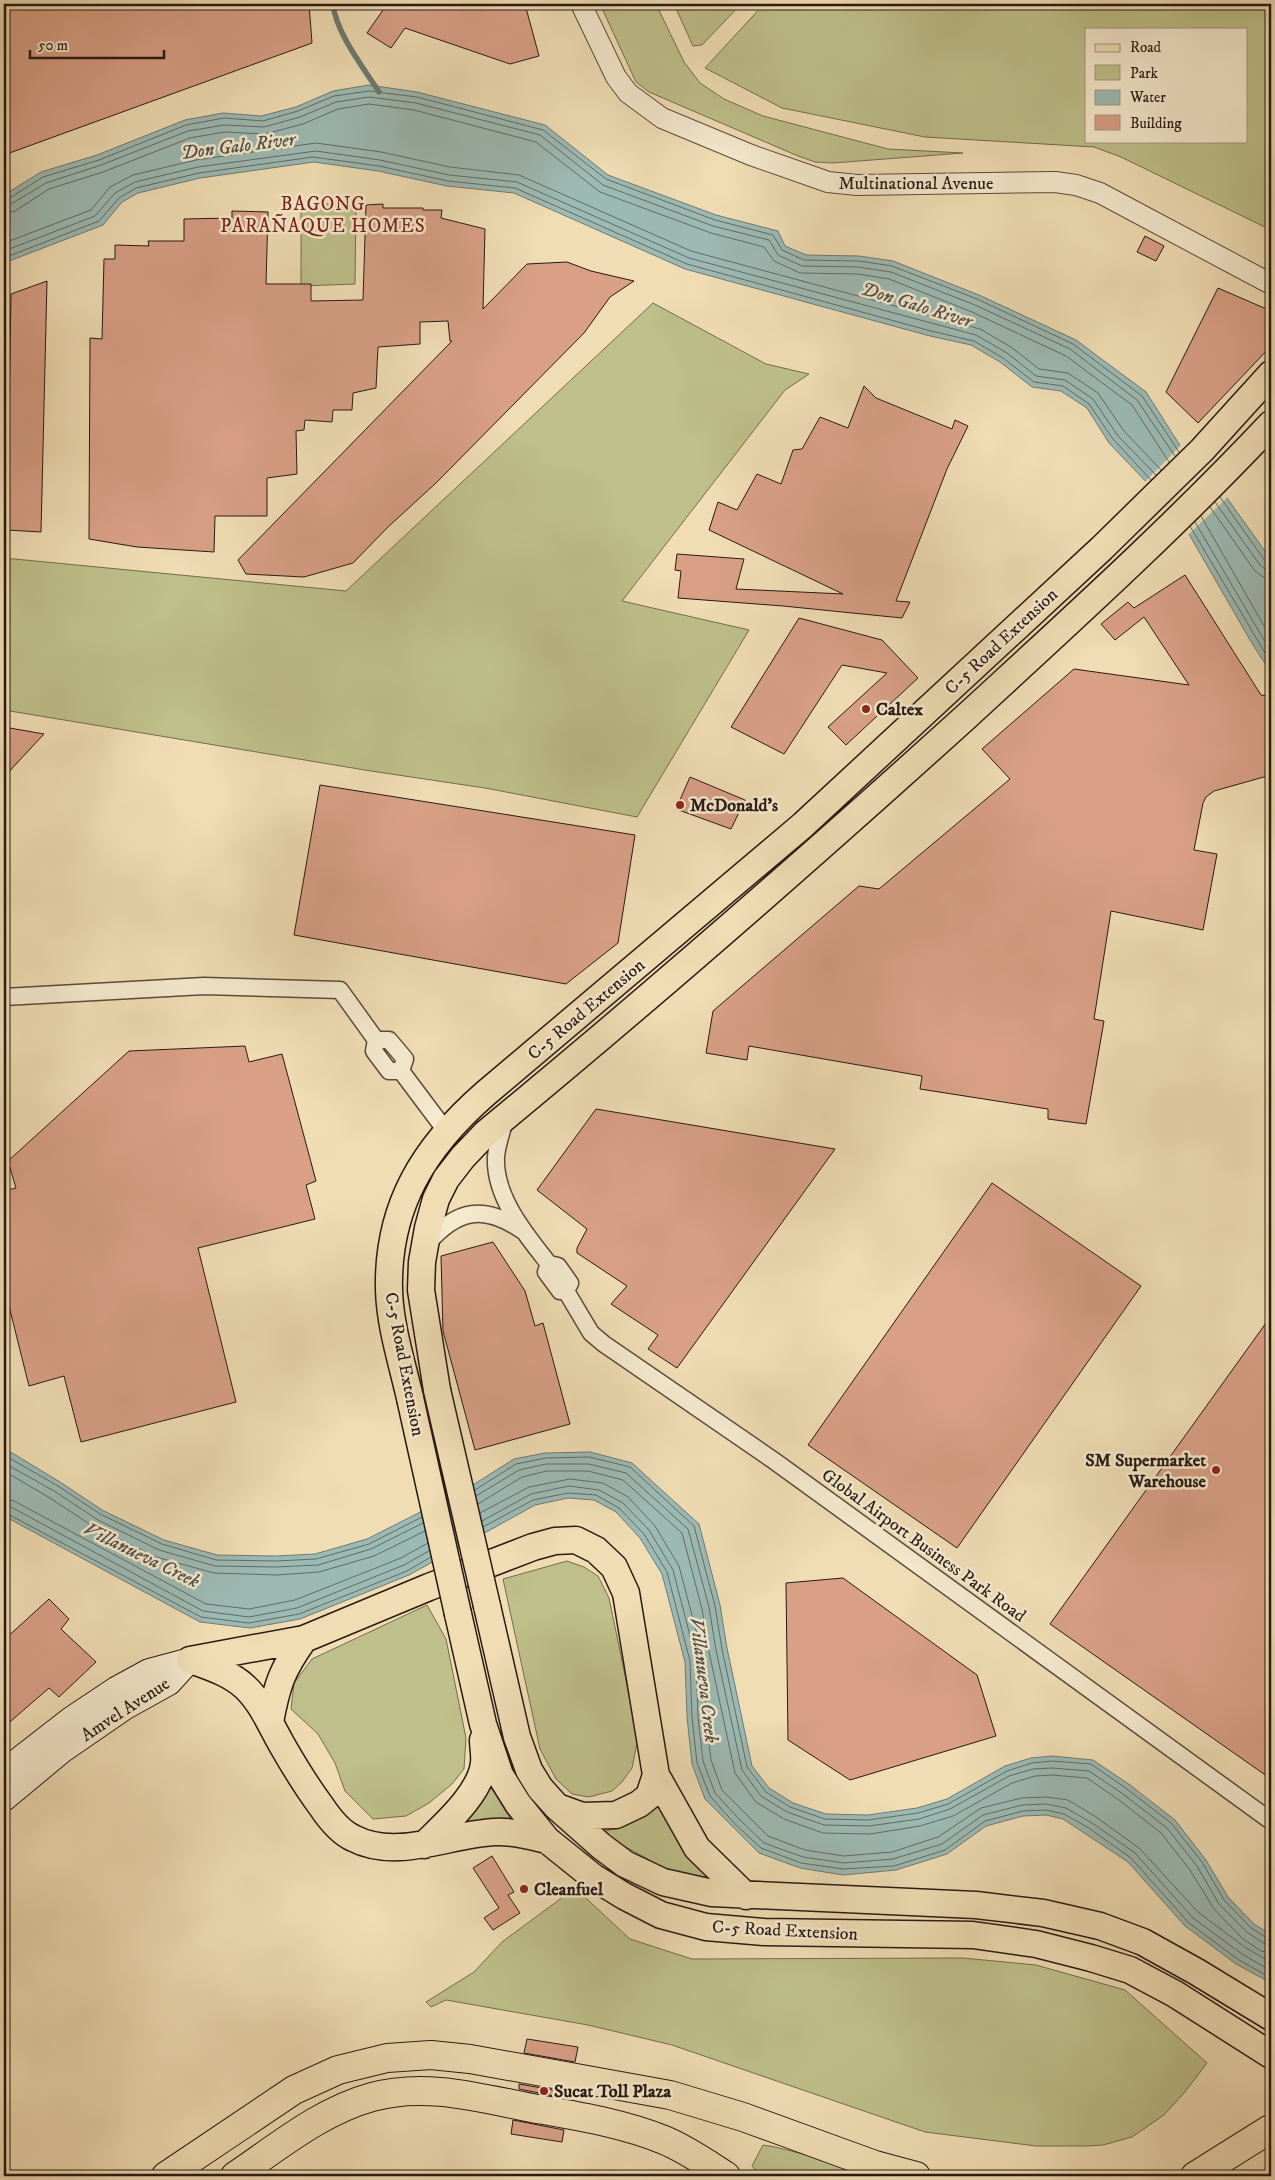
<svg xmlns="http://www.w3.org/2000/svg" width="1275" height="2180" viewBox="0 0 1275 2180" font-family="'IM FELL DW Pica',serif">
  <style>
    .green { fill: #bebf8a; stroke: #736c4e; fill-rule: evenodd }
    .water { fill: #9cbab4; stroke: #6e7a74 }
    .pier { fill: #f0ddb4 }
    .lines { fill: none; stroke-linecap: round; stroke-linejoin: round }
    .shore { stroke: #626a64; stroke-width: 1 }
    .stream { stroke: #6e7a74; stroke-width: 5.5 }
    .building { fill: #d9a086; stroke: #281913 }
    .minor-casing { stroke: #5a4a3b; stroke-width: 19 }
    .tertiary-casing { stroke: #5a4a3b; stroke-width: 22 }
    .secondary-casing { stroke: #281913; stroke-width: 26 }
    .primary-casing { stroke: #281913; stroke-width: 29 }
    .motorway-casing { stroke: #281913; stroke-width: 30 }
    .minor { stroke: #f5e9ce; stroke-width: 16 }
    .tertiary { stroke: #f5e9ce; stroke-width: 20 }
    .secondary { stroke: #f5e9ce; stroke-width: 24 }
    .primary { stroke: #f0ddb4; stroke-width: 26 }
    .motorway { stroke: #f0ddb4; stroke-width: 28 }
    .primary-bridge-casing { stroke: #281913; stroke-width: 29; stroke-linecap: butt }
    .primary-bridge { stroke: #f0ddb4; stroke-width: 26 }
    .poi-dot { fill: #8f2418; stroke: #f5e9ce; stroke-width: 2 }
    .labels { text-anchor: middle; stroke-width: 5; stroke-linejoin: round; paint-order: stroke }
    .street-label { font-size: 18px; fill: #281913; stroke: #f5e9ce }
    .poi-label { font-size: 18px; font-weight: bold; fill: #281913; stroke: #f5e9ce; text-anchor: start }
    .water-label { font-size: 19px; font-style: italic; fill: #51514b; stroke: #f5e9ce }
    .neighbourhood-label { font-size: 19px; letter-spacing: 1px; fill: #7a1f14; stroke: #f5e9ce }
  </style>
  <rect width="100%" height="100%" fill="#f0ddb4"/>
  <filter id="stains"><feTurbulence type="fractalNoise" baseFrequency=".004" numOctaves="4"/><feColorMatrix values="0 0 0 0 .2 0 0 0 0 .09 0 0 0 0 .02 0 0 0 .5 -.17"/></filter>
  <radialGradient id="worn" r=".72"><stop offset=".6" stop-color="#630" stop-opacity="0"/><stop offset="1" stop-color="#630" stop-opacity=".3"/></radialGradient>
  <path class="green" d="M600 4H656L684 62 700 83 724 99 763 116 888 149 963 153 833 163 815 162 798 156 649 92 636 82Z
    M674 4H741L702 45 693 46Z
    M764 4H1271V230L1121 157 1094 147 925 137 782 108 705 68ZM1086 29H1246V141H1086Z
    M356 203 355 284 301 286V205Z
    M653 303 766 364 809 374 785 390 622 601 749 630 637 817 485 788 371 771 4 710V558L346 591Z
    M567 1561 584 1567 598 1576 609 1598 638 1738 632 1768 622 1782 612 1791 589 1797 572 1794 556 1779 540 1749 503 1579Z
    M427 1605 446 1639 466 1738 464 1769 452 1784 429 1803 406 1816 373 1819 345 1791 335 1763 318 1734 291 1709 294 1683 312 1659Z
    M489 1783 510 1818 457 1826Z
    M659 1796 682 1844 713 1883 662 1867 606 1836V1831L619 1827Z
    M575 1888 630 1939 692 1959 963 1958 1036 1965 1125 1990 1207 2063 1184 2093 1164 2115 1132 2137 1103 2145 1087 2146H1036L925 2132 672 2045 588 2025 446 2000 431 2007 426 2002 474 1972 502 1942Z
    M763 2145 775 2147 890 2176H760L752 2166Z"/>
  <path class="water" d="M369 85 417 92 545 125 608 175 716 215 778 231 785 246 806 255 859 256 893 261 979 295 1076 340 1146 392 1181 447 1227 498 1267 554 1271 563V673L1250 640 1178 515 1109 443 1087 408 1061 391 1032 387 1000 362 971 345 930 336 685 269 514 193 447 186 378 171 314 162 200 178 138 193 122 202 103 225 4 263V195L41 172 97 155 185 120 223 113 261 116 296 107 333 91Z
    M4 1448 60 1482 102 1510 164 1540 217 1555 276 1556 315 1554 367 1539 468 1488 514 1459 545 1453 590 1452 632 1463 699 1524 720 1605 727 1648 752 1766 769 1788 793 1803 826 1814 868 1815 917 1808 947 1799 1005 1766 1031 1758 1052 1756 1093 1760 1130 1785 1175 1820 1206 1860 1228 1897 1254 1924 1271 1935V1983L1236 1964 1185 1926 1128 1862 1063 1819 1046 1815 1023 1816 986 1826 947 1854 896 1870 843 1875 800 1868 759 1853 705 1799 692 1764 687 1717 685 1662 662 1574 640 1538 616 1512 594 1500 568 1498 535 1505 409 1575 300 1619 250 1628 200 1622 4 1516Z"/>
  <path class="pier" d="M1182 444 1229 496 1187 536 1176 516 1144 483Z"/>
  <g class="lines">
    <path class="shore" d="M4 199H8L43 177 99 160 186 125 224 118 263 121 298 111 334 96 369 91 417 97 543 130 606 179 715 220 773 235 782 250 804 260 859 261 892 266 977 299 1073 344 1142 396 1179 452
      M4 206 11 204 46 183 101 165 188 131 224 125 264 127 300 117 336 102 369 97 416 103 540 135 603 185 713 226 769 240 778 255 802 266 858 267 891 272 975 305 1070 349 1137 400 1175 456
      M4 213 15 211 49 189 103 172 190 138 224 132 265 134 303 124 338 109 369 104 414 110 536 142 600 192 711 233 764 247 774 261 800 273 858 274 889 279 972 312 1066 356 1132 405 1169 462
      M4 243 91 210 110 187 133 175 196 160 316 143 381 152 450 167 519 175 691 251 980 329 1011 347 1039 369 1068 373 1098 393 1124 431 1161 470
      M4 251 95 216 115 193 135 182 198 167 316 151 380 160 449 175 517 182 689 258 976 335 1007 353 1036 376 1065 380 1093 399 1118 436 1156 475
      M4 258 99 221 119 198 136 188 199 173 313 157 379 166 448 181 515 188 687 264 931 331 974 341 1003 358 1034 382 1063 386 1089 404 1113 439 1151 480
      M1220 497 1265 561 1271 564
      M1215 502 1260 565 1265 569 1271 570
      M1210 507 1255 571 1263 577 1271 578
      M1201 516 1271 638
      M1195 522 1271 652
      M1190 526 1271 663
      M4 1455 58 1486 100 1514 162 1544 216 1560 276 1561 316 1559 369 1544 422 1517
      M4 1463 54 1491 98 1520 159 1550 215 1566 276 1567 318 1565 371 1549 423 1523
      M4 1471 50 1498 94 1527 156 1557 214 1573 277 1575 319 1572 374 1556 425 1531
      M475 1490 516 1464 546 1458 589 1457 630 1467 694 1526 715 1606 722 1649 747 1767 766 1792 790 1807 825 1819 868 1820 918 1813 948 1804 1007 1771 1032 1763 1052 1761 1091 1764 1127 1789 1171 1823 1202 1862 1224 1900 1251 1928 1267 1938 1271 1939
      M476 1496 519 1470 546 1464H589L626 1473 688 1529 709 1607 716 1650 742 1770 761 1796 787 1812 824 1825 869 1826 919 1819 950 1809 1009 1776 1033 1769 1052 1768 1089 1771 1123 1794 1167 1828 1197 1866 1219 1904 1248 1933 1265 1944 1271 1945
      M4 1499 14 1501 206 1604 249 1609 295 1600 401 1558 428 1543
      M478 1504 522 1477 547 1471H588L623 1480 682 1533 702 1609 709 1652 735 1773 756 1802 784 1819 823 1833 870 1834 920 1826 953 1816 1012 1783 1035 1776 1052 1775 1087 1778 1119 1800 1161 1833 1190 1870 1214 1909 1243 1939 1261 1951 1271 1953
      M4 1506 11 1507 203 1611 249 1617 297 1608 404 1565 429 1551
      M4 1512 201 1617 249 1623 299 1614 407 1571 431 1557
      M480 1513 529 1487 570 1479 603 1483 628 1497 655 1526 679 1566 703 1657 706 1716 711 1760 722 1790 768 1836 805 1850 844 1856 892 1852 938 1837 981 1808 1022 1798 1047 1797 1068 1800 1096 1817 1139 1848 1198 1912 1246 1948 1271 1962
      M482 1521 531 1494 569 1486 599 1490 623 1503 649 1530 673 1570 696 1659 698 1717 703 1761 715 1793 739 1819 764 1843 803 1857 844 1863 893 1859 942 1844 983 1815 1022 1805 1046 1804 1066 1808 1092 1823 1135 1853 1193 1918 1242 1954 1271 1971
      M483 1527 533 1500 568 1493 596 1495 619 1508 644 1534 667 1572 690 1661 692 1717 697 1763 710 1796 735 1824 761 1848 801 1863 843 1869 894 1866 945 1850 985 1821 1023 1811 1046 1810 1064 1814 1089 1828 1131 1858 1189 1923 1239 1960 1271 1978"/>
    <path class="stream" d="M333 4C336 33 363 67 379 92"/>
  </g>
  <path class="building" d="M4 4H309L312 43 4 155Z
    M387 4H525L539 56 510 64 405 28 391 48 367 33Z
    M383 204V208H423V210H442L441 218 485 229 483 309 527 264 567 262 591 271 634 281 610 297 584 333 436 483 388 527 353 563 304 577 246 574 238 560 452 341H450L448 321 420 322V344L378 347 376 388 353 393 352 410H333L332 422 305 420 304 430 296 431 297 474 267 478V516H215L214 552 137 547 89 539 90 338 102 339 104 259H115V245L149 246 148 241H184V219L232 218V211L268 212 266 284H311V301L363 300 366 205Z
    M1145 236 1164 246 1156 261 1137 252Z
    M47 281 41 532 7 530 11 294Z
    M1218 288 1271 311V346L1198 423 1166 392Z
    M864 386 876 398 952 429 955 420 968 426 947 469 896 601 910 602 902 618 783 606 678 598 681 571 675 570 677 554 744 559 736 589 843 594 709 530 718 502 737 510 757 474 781 484 793 450 802 449 820 417 848 428Z
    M1185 575 1261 695 1267 696 1271 702V775L1214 791 1206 797 1203 803 1194 850 1217 854 1203 930 1111 911 1094 1019 1104 1021 1086 1124 1048 1119V1109L920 1089 922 1076 749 1046 747 1060 706 1053 713 1011 859 886 879 889 1010 779 982 749 1074 669 1189 685 1144 617 1115 640 1101 624 1128 602 1134 608Z
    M799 618 882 640 918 678 846 745 828 727 887 673 842 665 784 754 731 727Z
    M4 727 44 734 4 777Z
    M690 777 745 800 731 829 676 809Z
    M320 785 635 835 618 943 566 984 294 935Z
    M245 1046 249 1062 282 1054 316 1181 306 1185 315 1219 198 1248 236 1402 81 1442 64 1376 29 1386 4 1286V1191L16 1188 8 1161 129 1051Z
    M596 1109 835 1149 677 1368 648 1349 658 1335 611 1304 627 1286 577 1253V1248L587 1229 537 1190Z
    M992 1183 1141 1286 957 1548 808 1445Z
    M493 1242 525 1291 535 1326 543 1323 570 1424 475 1450 443 1331 441 1256Z
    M1271 1316V1779L1050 1624Z
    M843 1578 977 1675 996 1736 850 1780 788 1740 786 1583Z
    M49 1599 69 1619 61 1629 96 1662 59 1697 49 1688 4 1727V1640Z
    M492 1856 514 1892 508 1895 520 1913 493 1930 484 1918 499 1908 473 1868Z
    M527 2039 578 2047 575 2062 524 2053Z
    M519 2084 570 2093 569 2099 519 2089Z
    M513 2120 564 2130 562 2142 511 2134Z"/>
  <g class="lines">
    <defs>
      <path id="minor" d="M4 997 204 986 340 990 376 1040 374 1051 389 1071H401
        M376 1040H389L405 1059 401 1071
        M401 1071 446 1131
        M505 1119C502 1132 497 1144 496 1157 494 1197 526 1235 549 1264L558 1266 570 1283 566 1291
        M427 1244C457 1209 484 1204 523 1231
        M549 1264 546 1272 560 1291H566
        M566 1291 591 1333 604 1344 773 1460 1271 1821"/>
      <path id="tertiary" d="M581 4 616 77 628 93 662 118 751 155 828 182 857 185 1055 182 1076 185 1100 193 1271 284"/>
      <path id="secondary" d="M4 1771 71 1719 116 1689 149 1671 190 1660
        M4 1799 63 1750 124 1708 169 1683 190 1660"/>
      <path id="primary" d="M437 1390 421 1290 422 1262 428 1228 436 1199 446 1179 463 1157 486 1133C650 998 810 858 968 715 1071 620 1175 526 1271 424
        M410 1398C402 1363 390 1326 389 1290 387 1206 424 1147 486 1093L803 825 1102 548 1202 450 1271 374
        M487 1606 517 1737 529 1770 540 1788 557 1807 601 1846 625 1864 663 1882 712 1893 976 1905 1043 1913 1100 1926 1143 1942 1197 1972 1271 2017
        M458 1614 483 1724 500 1775 518 1804 547 1840 593 1877 624 1896 661 1915 706 1927 764 1932 973 1935 1036 1944 1091 1958 1130 1970 1175 1994 1271 2055
        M190 1660 304 1639 429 1587 533 1547 555 1541 576 1540 596 1550 614 1567 626 1593 656 1775 697 1848 746 1896
        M191 1660C210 1667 230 1673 245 1687 262 1703 271 1726 282 1745 294 1766 307 1787 321 1806 329 1818 340 1832 353 1838 397 1861 449 1834 495 1832 513 1831 530 1836 547 1840
        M270 1722C277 1684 282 1670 304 1639
        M560 1808 582 1816 616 1815 639 1804 649 1796 656 1775
        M424 1845C444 1825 481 1793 484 1763 485 1756 483 1747 483 1740"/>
      <path id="motorway" d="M166 2176 294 2090 338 2070 387 2058 431 2055 470 2059 670 2095 743 2117 875 2165 916 2176
        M235 2176C278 2147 321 2111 372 2097 425 2082 480 2098 532 2108 577 2116 622 2123 664 2140 686 2149 706 2163 726 2176
        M1195 2176 1270 2129"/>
    </defs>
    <use href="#minor" class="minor-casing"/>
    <use href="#tertiary" class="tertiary-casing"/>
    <use href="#secondary" class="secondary-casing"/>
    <use href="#primary" class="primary-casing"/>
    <use href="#motorway" class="motorway-casing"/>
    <use href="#minor" class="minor"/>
    <use href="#tertiary" class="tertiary"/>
    <use href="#secondary" class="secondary"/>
    <use href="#primary" class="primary"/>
    <use href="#motorway" class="motorway"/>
    <defs>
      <path id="primary-bridge" d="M437 1390 487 1606
        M410 1398 458 1614"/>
    </defs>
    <use href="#primary-bridge" class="primary-bridge-casing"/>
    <use href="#primary-bridge" class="primary-bridge"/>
  </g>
  <g class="poi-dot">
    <circle cx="866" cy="709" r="5"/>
    <circle cx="680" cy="805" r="5"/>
    <circle cx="1216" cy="1470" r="5"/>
    <circle cx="524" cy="1889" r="5"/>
    <circle cx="544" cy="2091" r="5"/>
  </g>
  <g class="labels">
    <g class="street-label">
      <text x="916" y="189">Multinational Avenue</text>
      <text transform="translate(1001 641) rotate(-43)" y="6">C-5 Road Extension</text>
      <text transform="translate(586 1009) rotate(-40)" y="6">C-5 Road Extension</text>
      <text transform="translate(405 1364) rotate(79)" y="6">C-5 Road Extension</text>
      <text transform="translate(924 1545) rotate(36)" y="6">Global Airport Business Park Road</text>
      <text transform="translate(125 1709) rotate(-33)" y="6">Amvel Avenue</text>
      <text transform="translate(785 1930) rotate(3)" y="6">C-5 Road Extension</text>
    </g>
    <g class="poi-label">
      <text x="876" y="715">Caltex</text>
      <text x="690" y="811">McDonald's</text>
      <text x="1206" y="1466" text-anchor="end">SM Supermarket<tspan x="1206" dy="21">Warehouse</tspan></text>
      <text x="534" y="1895">Cleanfuel</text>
      <text x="554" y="2097">Sucat Toll Plaza</text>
    </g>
    <g class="water-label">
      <text transform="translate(238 145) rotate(-7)" y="7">Don Galo River</text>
      <text transform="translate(917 304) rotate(17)" y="7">Don Galo River</text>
      <text transform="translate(142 1554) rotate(26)" y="7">Villanueva Creek</text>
      <text transform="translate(705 1680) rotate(83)" y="7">Villanueva Creek</text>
    </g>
    <g class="neighbourhood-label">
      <text x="323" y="210">BAGONG<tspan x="323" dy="22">PARAÑAQUE HOMES</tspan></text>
    </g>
  </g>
  <rect width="1275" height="2180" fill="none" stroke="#f0ddb4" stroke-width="20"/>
  <rect x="5" y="5" width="1265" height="2170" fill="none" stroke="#281913" stroke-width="2.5"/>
  <rect x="10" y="10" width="1255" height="2160" fill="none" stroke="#281913"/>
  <rect x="1085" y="28" width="162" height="115" fill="#f5e9ce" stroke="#a39683"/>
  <rect x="1095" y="44" width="25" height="8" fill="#f0ddb4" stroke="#a39683"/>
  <text x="1130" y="52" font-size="15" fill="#281913">Road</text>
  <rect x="1095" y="65" width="25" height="15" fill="#bebf8a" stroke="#a39683"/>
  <text x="1130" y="78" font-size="15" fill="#281913">Park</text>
  <rect x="1095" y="90" width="25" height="15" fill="#9cbab4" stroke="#a39683"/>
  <text x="1130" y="102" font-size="15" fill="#281913">Water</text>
  <rect x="1095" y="115" width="25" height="15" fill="#d9a086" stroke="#a39683"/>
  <text x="1130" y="128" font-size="15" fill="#281913">Building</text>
  <path d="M30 50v8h134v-8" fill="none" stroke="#281913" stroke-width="2.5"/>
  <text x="38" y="50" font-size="15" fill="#281913" stroke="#f5e9ce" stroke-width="4" paint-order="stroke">50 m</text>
  <rect width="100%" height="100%" filter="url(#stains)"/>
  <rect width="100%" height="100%" fill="url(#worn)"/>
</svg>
